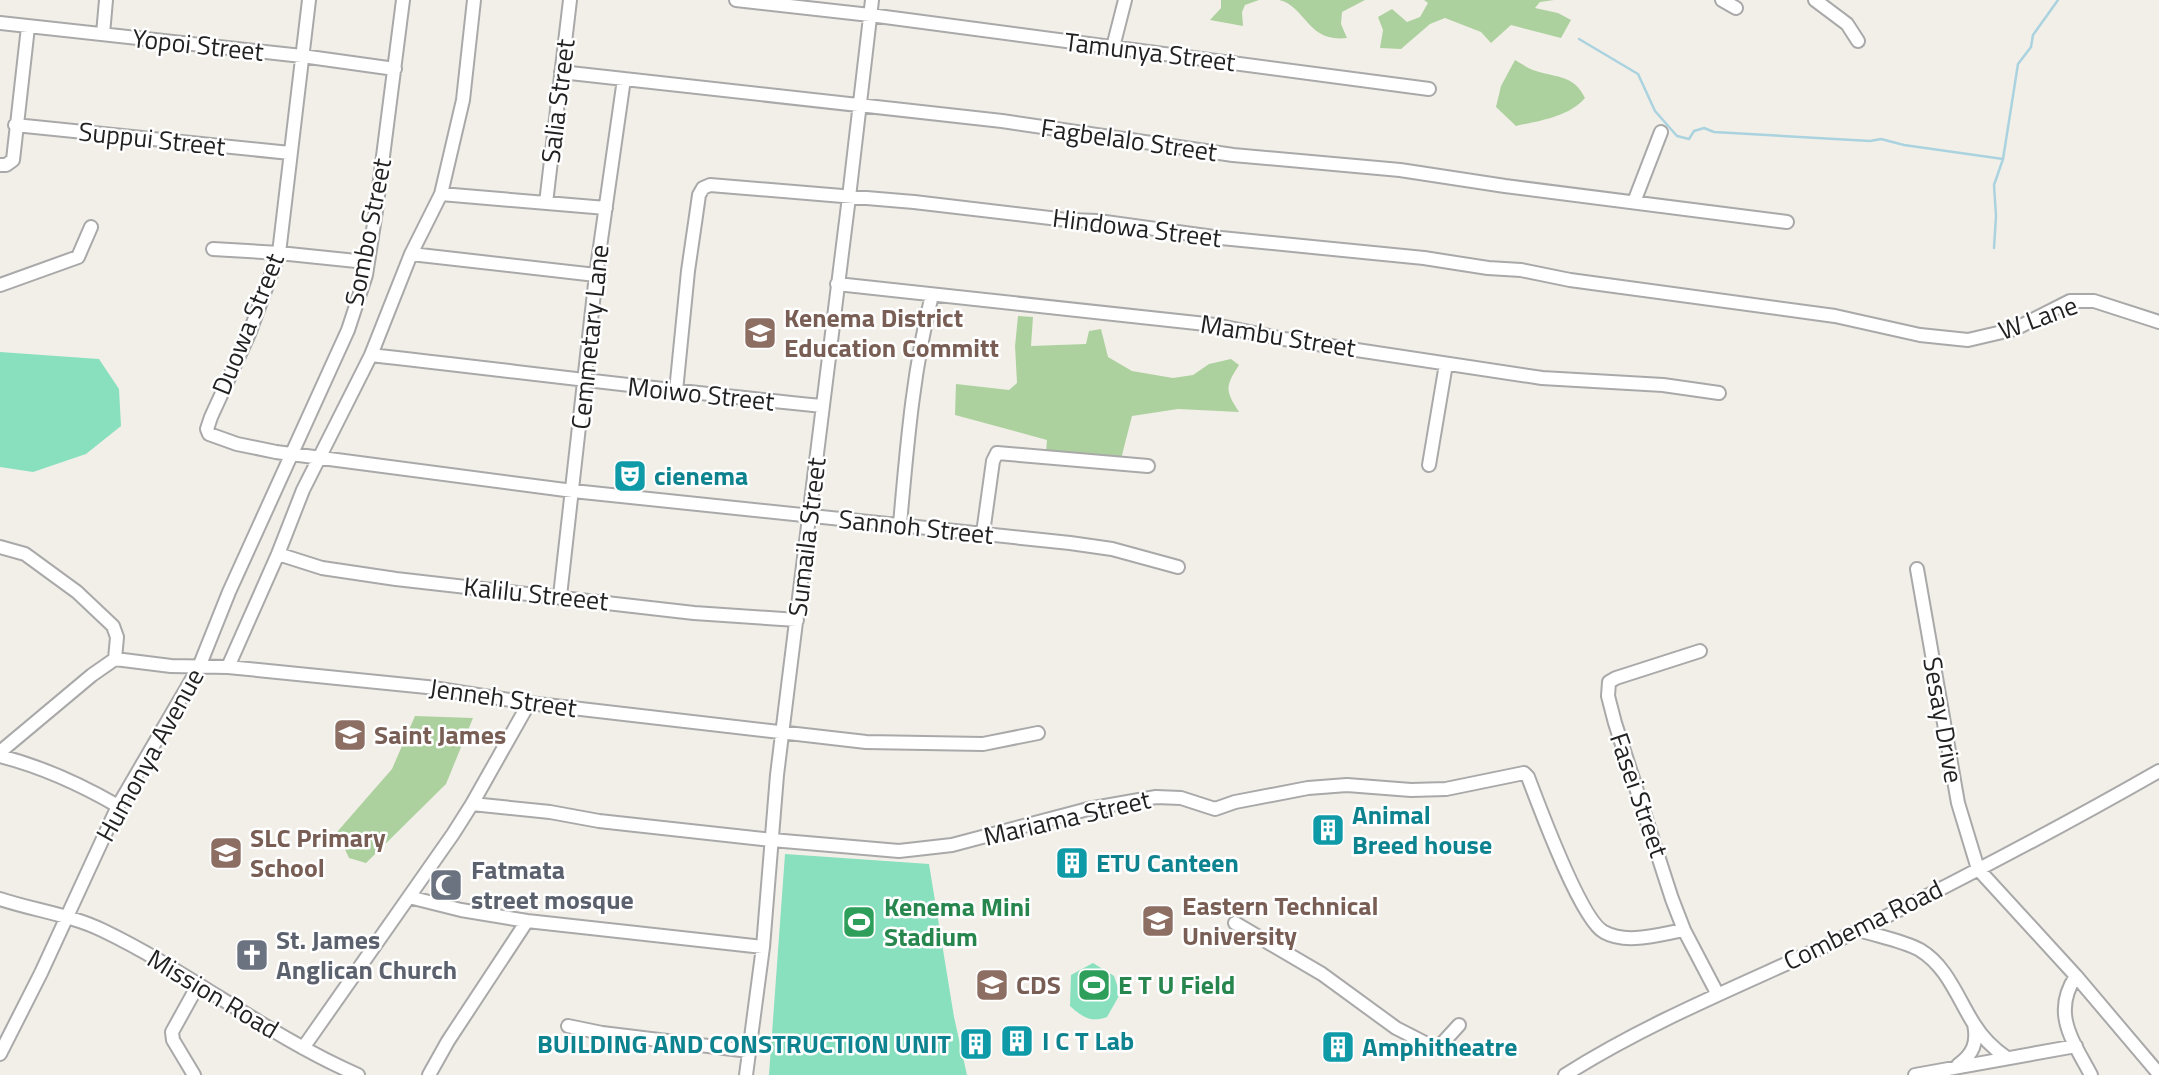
<svg xmlns="http://www.w3.org/2000/svg" width="2159" height="1075" viewBox="0 0 2159 1075" font-family="'Titillium Web',sans-serif">
  <style>
    .forest { fill: #add19e }
    .pitch { fill: #88e0be }
    .lines { fill: none; stroke-linecap: round; stroke-linejoin: round }
    .stream { stroke: #aad3df; stroke-width: 2.5 }
    .minor-casing { stroke: #a9a9a9; stroke-width: 16 }
    .minor { stroke: #fff; stroke-width: 12 }
    .labels { text-anchor: middle; stroke-width: 5; stroke-linejoin: round; paint-order: stroke }
    .street-label { font-size: 26px; fill: #222; stroke: #fff }
    .education-label { font-size: 26px; font-weight: bold; fill: #785e54; stroke: #fff; text-anchor: start }
    .culture-label { font-size: 26px; font-weight: bold; fill: #0d838f; stroke: #fff; text-anchor: start }
    .worship-label { font-size: 26px; font-weight: bold; fill: #5b616d; stroke: #fff; text-anchor: start }
    .leisure-label { font-size: 26px; font-weight: bold; fill: #27864d; stroke: #fff; text-anchor: start }
  </style>
  <rect width="100%" height="100%" fill="#f2efe9"/>
  <path class="forest" d="M1221 0H1259L1245 5 1242 12 1243 26 1210 20 1221 8Z
    M1279 0H1365L1342 12 1341 24 1347 38C1307 43 1306 6 1279 0Z
    M1424 0H1554L1540 2 1535 8 1558 13 1571 20 1561 38 1511 25 1491 43 1481 32 1445 18 1430 24 1401 49 1380 48 1383 30 1378 17 1392 9 1407 22 1420 17 1428 3Z
    M1515 60C1522 64 1529 69 1536 71 1558 78 1574 75 1585 98 1569 117 1538 121 1516 126L1496 107 1501 86Z
    M1018 316 1033 317 1031 346 1086 344 1089 331 1101 329 1108 357 1132 371 1173 378 1193 375 1209 364 1231 359 1239 365C1225 387 1225 390 1239 412L1178 409 1132 416 1121 459 1046 453 1047 440 955 415 956 384 1009 390 1017 383 1015 346Z
    M415 716 473 718 446 784 366 863 349 858 337 832 392 769Z"/>
  <path class="pitch" d="M0 352 99 359 119 389 121 426 86 454 33 472 0 467Z
    M785 854 929 864 954 1017 967 1075H769Z
    M1093 963 1114 976 1120 994 1107 1017C1091 1023 1082 1017 1070 1006L1071 975Z"/>
  <g class="lines">
    <path class="stream" d="M1579 39 1638 74 1655 111 1677 136 1689 139 1694 131 1704 128 1714 132 1870 141 1881 139 1904 145 2003 159
      M1994 248 1996 216 1994 185 2003 159 2018 64 2031 47 2033 35 2058 0"/>
    <defs>
      <path id="minor" d="M309 0 279 253 249 334 211 417 207 429 209 434 237 444 276 452 573 491 1070 543 1112 549 1178 567
        M736 0 870 15 1429 89
        M1722 0 1736 8
        M1815 0 1847 24 1858 41
        M0 23 302 56 395 69
        M103 34 106 0
        M1113 47 1125 0
        M561 72 1002 121 1233 155 1400 170 1505 186 1787 222
        M15 125 290 153
        M0 165H6L13 160 28 27
        M441 194 606 208
        M1634 202 1661 132
        M546 203 570 0
        M213 249 279 253 366 262
        M411 254 596 275
        M837 284 1215 325 1284 339 1542 378 1663 385 1719 393
        M0 285 78 257 91 227
        M371 355C521 372 671 391 822 406
        M676 391 688 271 696 216 699 195 703 188 710 185 914 202 1067 220 1098 221 1221 238 1424 258 1488 268 1521 270 1570 280 1835 316 1920 335 1968 340 2015 329 2070 301H2094L2159 322
        M1429 465 1446 364
        M900 524C907 446 913 370 932 295
        M983 533 993 461 997 453 1148 466
        M0 547 25 554 77 592 113 626 117 637 115 659
        M278 554 322 568 396 579 694 613 797 620
        M1917 569 1958 803 1978 869 2076 976 2159 1074
        M560 596 596 275 624 79
        M1700 651 1616 678 1609 682 1608 696 1615 723 1672 899 1684 930 1717 993
        M228 667 278 554 303 490 371 355 411 254 441 194 463 100 474 0
        M0 752 92 675 115 659 171 666 228 667 427 687 529 703 866 742 983 744 1038 733
        M0 756C43 767 80 784 118 806
        M472 804 550 812 599 821 772 840 899 851 952 845 1088 809 1156 797 1181 798 1215 809 1235 802 1308 788 1347 785 1411 790 1446 789 1524 773 1528 777C1539 806 1581 920 1604 932 1627 945 1660 934 1684 930
        M409 897 461 910 527 921 763 947
        M0 899C33 910 71 915 102 930 190 972 268 1036 358 1075
        M1235 923 1322 974 1396 1028 1437 1049 1459 1025
        M1859 930C1877 936 1904 941 1920 950 1947 966 1958 999 1974 1024 1982 1037 1994 1049 2007 1058
        M2076 976C2051 1013 2073 1041 2091 1075
        M568 1026 602 1033 749 1051
        M303 1048 453 834 472 804 529 703
        M0 1054 41 973 118 806 199 667 229 592 348 330 366 275 376 211 403 0
        M1958 1065C1973 1054 1978 1043 1974 1024
        M194 1075 173 1040 172 1032 198 985
        M429 1075 448 1041 527 921
        M746 1075 763 947 777 775 788 686 849 197 872 0
        M1565 1075C1658 1016 1760 978 1859 930 1960 880 2061 827 2159 771
        M1915 1075 2076 1046"/>
    </defs>
    <use href="#minor" class="minor-casing"/>
    <use href="#minor" class="minor"/>
  </g>
  <defs>
    <symbol id="school-square" viewBox="-11 -11 22 22"><rect x="-9" y="-9" width="18" height="18" rx="4" fill="#8d6e63" stroke="#fff"/><path d="M0-5L7-2L0 1L-7-2ZM-4 1L0 2.5L4 1V4Q0 6-4 4Z" fill="#fff"/></symbol>
    <symbol id="theatre-square" viewBox="-11 -11 22 22"><rect x="-9" y="-9" width="18" height="18" rx="4" fill="#0f9aa8" stroke="#fff"/><path d="M-5-5.5Q0-4 5-5.5V0Q5 5 0 6Q-5 5-5 0ZM-3.3-2.5H-1v1.5H-3.3ZM1-2.5H3.3v1.5H1ZM-2.8 1Q0 5.5 2.8 1Z" fill="#fff"/></symbol>
    <symbol id="building-square" viewBox="-11 -11 22 22"><rect x="-9" y="-9" width="18" height="18" rx="4" fill="#0f9aa8" stroke="#fff"/><path d="M-4-6H4V6H1V3H-1V6H-4ZM-2.5-4.3h1.7v1.8h-1.7ZM.8-4.3h1.7v1.8H.8ZM-2.5-1h1.7V.8h-1.7ZM.8-1h1.7V.8H.8Z" fill="#fff"/></symbol>
    <symbol id="mosque-square" viewBox="-11 -11 22 22"><rect x="-9" y="-9" width="18" height="18" rx="4" fill="#6b7280" stroke="#fff"/><path d="M3.5-4.9A6 6 0 1 0 3.5 4.9A5 5 0 1 1 3.5-4.9Z" fill="#fff"/></symbol>
    <symbol id="university-square" viewBox="-11 -11 22 22"><rect x="-9" y="-9" width="18" height="18" rx="4" fill="#8d6e63" stroke="#fff"/><path d="M0-5L7-2L0 1L-7-2ZM-4 1L0 2.5L4 1V4Q0 6-4 4Z" fill="#fff"/></symbol>
    <symbol id="stadium-square" viewBox="-11 -11 22 22"><rect x="-9" y="-9" width="18" height="18" rx="4" fill="#2e9e5b" stroke="#fff"/><path d="M0-5a6.5 5 0 1 0 0 10a6.5 5 0 1 0 0-10ZM-3.5-1.8h7v3.6h-7Z" fill="#fff"/></symbol>
    <symbol id="church-square" viewBox="-11 -11 22 22"><rect x="-9" y="-9" width="18" height="18" rx="4" fill="#6b7280" stroke="#fff"/><path d="M-1.2-6h2.4v3.5h3.3v2.4h-3.3V6h-2.4V-.1h-3.3v-2.4h3.3Z" fill="#fff"/></symbol>
  </defs>
  <g fill-rule="evenodd">
    <use href="#school-square" x="741" y="314" width="38" height="38"/>
    <use href="#theatre-square" x="611" y="457" width="38" height="38"/>
    <use href="#school-square" x="331" y="716" width="38" height="38"/>
    <use href="#building-square" x="1309" y="811" width="38" height="38"/>
    <use href="#school-square" x="207" y="834" width="38" height="38"/>
    <use href="#building-square" x="1053" y="844" width="38" height="38"/>
    <use href="#mosque-square" x="427" y="866" width="38" height="38"/>
    <use href="#university-square" x="1139" y="902" width="38" height="38"/>
    <use href="#stadium-square" x="840" y="903" width="38" height="38"/>
    <use href="#church-square" x="233" y="936" width="38" height="38"/>
    <use href="#university-square" x="973" y="966" width="38" height="38"/>
    <use href="#stadium-square" x="1075" y="966" width="38" height="38"/>
    <use href="#building-square" x="998" y="1022" width="38" height="38"/>
    <use href="#building-square" x="957" y="1025" width="38" height="38"/>
    <use href="#building-square" x="1319" y="1028" width="38" height="38"/>
  </g>
  <g class="labels">
    <g class="street-label">
      <text transform="translate(198 45) rotate(6)" y="9">Yopoi Street</text>
      <text transform="translate(1150 52) rotate(7)" y="9">Tamunya Street</text>
      <text transform="translate(558 101) rotate(-83)" y="9">Salia Street</text>
      <text transform="translate(152 139) rotate(6)" y="9">Suppui Street</text>
      <text transform="translate(1129 140) rotate(8)" y="9">Fagbelalo Street</text>
      <text transform="translate(1137 228) rotate(7)" y="9">Hindowa Street</text>
      <text transform="translate(368 232) rotate(-79)" y="9">Sombo Street</text>
      <text transform="translate(2038 318) rotate(-20)" y="9">W Lane</text>
      <text transform="translate(248 324) rotate(-68)" y="9">Duowa Street</text>
      <text transform="translate(1278 336) rotate(9)" y="9">Mambu Street</text>
      <text transform="translate(590 337) rotate(-84)" y="9">Cemmetary Lane</text>
      <text transform="translate(701 394) rotate(6)" y="9">Moiwo Street</text>
      <text transform="translate(916 527) rotate(6)" y="9">Sannoh Street</text>
      <text transform="translate(807 537) rotate(-83)" y="9">Sumaila Street</text>
      <text transform="translate(536 594) rotate(6)" y="9">Kalilu Streeet</text>
      <text transform="translate(503 698) rotate(8)" y="9">Jenneh Street</text>
      <text transform="translate(1943 720) rotate(80)" y="9">Sesay Drive</text>
      <text transform="translate(150 755) rotate(-61)" y="9">Humonya Avenue</text>
      <text transform="translate(1639 795) rotate(71)" y="9">Fasei Street</text>
      <text transform="translate(1067 818) rotate(-13)" y="9">Mariama Street</text>
      <text transform="translate(1863 925) rotate(-26)" y="9">Combema Road</text>
      <text transform="translate(213 994) rotate(31)" y="9">Mission Road</text>
    </g>
    <g class="education-label">
      <text x="784" y="327">Kenema District<tspan x="784" dy="30">Education Committ</tspan></text>
      <text x="374" y="744">Saint James</text>
      <text x="250" y="847">SLC Primary<tspan x="250" dy="30">School</tspan></text>
      <text x="1182" y="915">Eastern Technical<tspan x="1182" dy="30">University</tspan></text>
      <text x="1016" y="994">CDS</text>
    </g>
    <g class="culture-label">
      <text x="654" y="485">cienema</text>
      <text x="1352" y="824">Animal<tspan x="1352" dy="30">Breed house</tspan></text>
      <text x="1096" y="872">ETU Canteen</text>
      <text x="1042" y="1050">I C T Lab</text>
      <text x="951" y="1053" text-anchor="end">BUILDING AND CONSTRUCTION UNIT</text>
      <text x="1362" y="1056">Amphitheatre</text>
    </g>
    <g class="worship-label">
      <text x="471" y="879">Fatmata<tspan x="471" dy="30">street mosque</tspan></text>
      <text x="276" y="949">St. James<tspan x="276" dy="30">Anglican Church</tspan></text>
    </g>
    <g class="leisure-label">
      <text x="884" y="916">Kenema Mini<tspan x="884" dy="30">Stadium</tspan></text>
      <text x="1118" y="994">E T U Field</text>
    </g>
  </g>
</svg>
